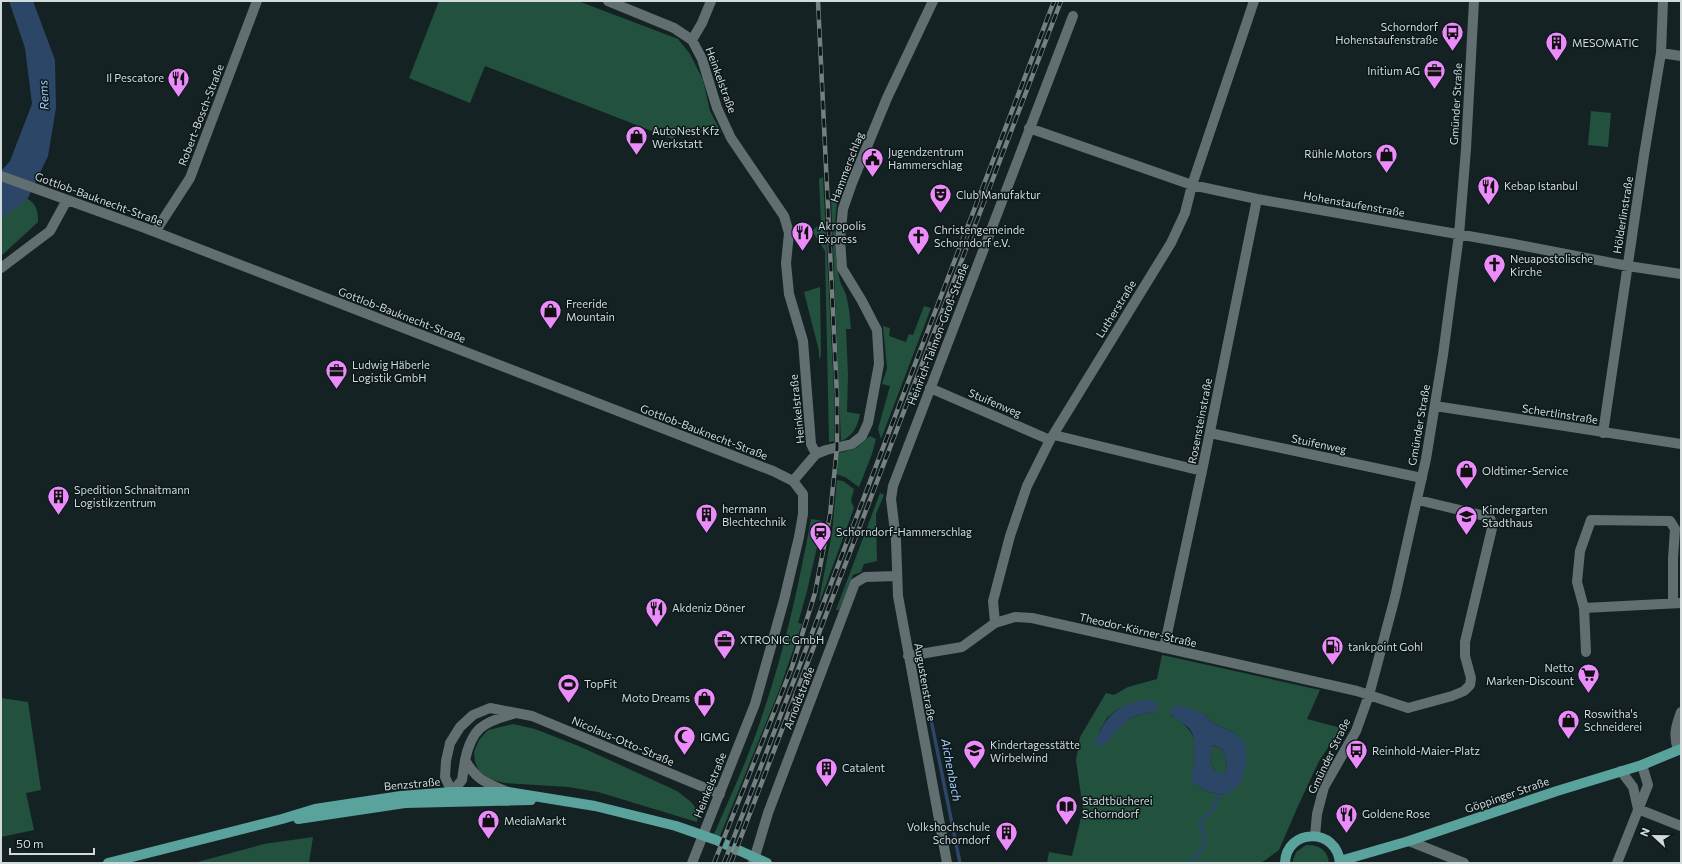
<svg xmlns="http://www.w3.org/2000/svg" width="1682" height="864" viewBox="0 0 1682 864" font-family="Commissioner,sans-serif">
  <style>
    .green { fill: #22523d; fill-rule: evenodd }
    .water { fill: #2b4667; fill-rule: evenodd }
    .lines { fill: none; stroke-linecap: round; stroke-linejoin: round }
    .stream { stroke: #2b4667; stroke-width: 3.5 }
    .minor { stroke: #616f71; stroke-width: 10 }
    .major { stroke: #59a39c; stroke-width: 10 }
    .rail-casing { stroke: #758081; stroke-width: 4.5 }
    .rail { stroke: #0c181a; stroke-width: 3; stroke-dasharray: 9; stroke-linecap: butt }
    .labels { text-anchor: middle; stroke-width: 3; stroke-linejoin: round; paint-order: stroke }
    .poi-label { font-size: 11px; fill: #d2dadb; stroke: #0c181a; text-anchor: start }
    .street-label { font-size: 11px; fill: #d2dadb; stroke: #0c181a }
    .water-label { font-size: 12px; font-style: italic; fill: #a5caf8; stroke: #0c181a }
  </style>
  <rect width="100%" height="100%" fill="#152224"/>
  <path class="green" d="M439 1H578L678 39 690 54 703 80 710 111 721 132 674 131 675 140 485 66 470 103 409 78Z
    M1591 111 1611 113 1608 147 1588 145Z
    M823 177 834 392V441L829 442 825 251 812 231 821 223 819 179Z
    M1 191C22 197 39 196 38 222L1 256Z
    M831 198 837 203C834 228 834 256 840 281 841 286 845 290 846 295 849 306 850 317 851 329H846L848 375 847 412 860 414C858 426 853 436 841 441Z
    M820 287 821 355 819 360V351L804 292Z
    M924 306 931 308 881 439 878 429 890 386 882 384 887 368 883 326 890 328 889 336 906 342 909 334 913 335Z
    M870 436 876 439 872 454 859 487 845 477 836 474 839 453 856 448Z
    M837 480 843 481 854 489 851 501 854 508 820 601 819 600 832 533Z
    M880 493 884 495 876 514 877 561 864 564 861 572 853 575 839 610H836Z
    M811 519 823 521 807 591 798 623 802 624 780 688 720 836 714 834C732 793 751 752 764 710 785 648 799 584 811 519Z
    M1162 655 1320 690 1307 719 1341 728 1319 761 1298 806 1279 850 1264 861 1259 863H1047L1049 852 1072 856 1083 809 1076 760 1080 737 1106 693 1114 695 1128 687 1157 679ZM1118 709 1154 712 1141 714 1099 732 1107 718ZM1204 714 1211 722 1235 733 1225 795 1208 792 1192 781C1195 748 1203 734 1171 715Z
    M1 698 28 702 41 790 26 793 34 830 1 837Z
    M513 724 535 729 581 747 677 791 691 802 698 811 697 822 598 792 568 787 505 783 489 779 479 771 475 762 474 752 479 740 488 730Z
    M1212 745 1222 749 1226 759 1227 770 1221 775 1214 771 1210 760Z
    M313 837 309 863H194L264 844Z
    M1306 845C1318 844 1328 850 1329 863H1292L1296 852Z"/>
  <path class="water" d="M9 1H33L55 60 56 108 48 156 27 200 1 218V171L10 161 32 104 25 48Z
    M1148 699 1158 704 1155 712 1141 714 1129 719 1105 744 1094 747C1104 716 1116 705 1148 699Z
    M1175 706H1183L1204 714 1211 722 1235 733 1245 743 1247 761 1240 785 1225 795 1208 792 1191 781C1193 766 1199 738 1188 727 1182 722 1172 718 1169 711ZM1213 745 1222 749 1226 759 1227 770 1221 774 1214 771 1210 760Z"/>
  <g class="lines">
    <path class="stream" d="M923 680 960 863
      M1192 861 1205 844 1204 836 1200 824C1207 810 1215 817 1217 795"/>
    <path class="minor" d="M608 1 674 28 692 40
      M711 1 702 23 692 40 702 59 717 108 731 138 784 216 789 233 786 263 789 294 803 341 811 444 816 454
      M1661 53 1681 56
      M1029 128 1192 185 1257 199 1514 244 1628 266 1681 274
      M1 176 145 228 773 471 793 481 803 494V514L799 537 784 600 755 704 692 863
      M155 232 190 178 257 1
      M1 268 50 231 67 200
      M930 388 1050 440
      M1435 406 1681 444
      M1210 433 1422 478
      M1603 433 1644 155 1661 53 1663 1
      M1054 435 1202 471
      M793 481 816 454 826 450 852 444 862 436 868 423 879 364 877 330 862 301 842 268 840 239 843 209 852 183 887 98 933 1
      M1673 603V559L1675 529 1670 521 1591 520 1580 551 1577 582 1584 608 1681 603
      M1584 608 1586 652
      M995 623 993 601 1010 536 1027 486 1050 440 1171 243 1185 213 1192 185 1254 1
      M1164 648 1202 471 1257 199
      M908 656 962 647 995 623 1015 617 1032 618 1357 691 1408 708 1452 696 1464 691 1470 685 1471 678 1465 656V642L1493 524 1489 517 1418 500
      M1678 750C1673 735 1676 726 1681 712
      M465 760 462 780 452 792 445 777 446 761 450 743 460 727 473 715 490 708 532 716 720 794
      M1621 771 1633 787 1638 809
      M508 792C487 783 477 781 465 760 472 728 483 722 513 714
      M1638 809 1681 826
      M1315 836 1317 814 1324 787 1356 731 1369 695 1395 597 1426 459 1443 355 1459 235 1466 149 1474 1
      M1409 841 1464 863
      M753 863 768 813 855 583 865 577 897 576
      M947 863 898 596 896 540 891 499 893 486 1073 16
      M1617 863 1648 785 1642 765"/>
    <path class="major" d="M298 819 405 803 531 800
      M1340 861 1409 841 1557 791 1642 765 1681 749
      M108 863 282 819 315 809 401 796 452 792H508L595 806 676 826 716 840 767 863
      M1285 863C1286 828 1337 827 1340 863"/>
    <defs>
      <path id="rail" d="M714 863 792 667 815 593 830 515 837 448V395L818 1
        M724 863 1054 1
        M731 863 1061 1"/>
    </defs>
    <use href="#rail" class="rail-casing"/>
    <use href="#rail" class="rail"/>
  </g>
  <defs>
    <symbol id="bus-pin" viewBox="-11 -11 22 30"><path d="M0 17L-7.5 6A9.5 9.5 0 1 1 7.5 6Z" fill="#ec8cfa" stroke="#0c181a"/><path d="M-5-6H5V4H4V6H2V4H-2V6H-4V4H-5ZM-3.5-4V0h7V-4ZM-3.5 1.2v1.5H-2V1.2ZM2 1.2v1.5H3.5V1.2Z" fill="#111"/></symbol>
    <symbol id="building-pin" viewBox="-11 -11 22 30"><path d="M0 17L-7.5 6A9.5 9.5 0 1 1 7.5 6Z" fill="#ec8cfa" stroke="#0c181a"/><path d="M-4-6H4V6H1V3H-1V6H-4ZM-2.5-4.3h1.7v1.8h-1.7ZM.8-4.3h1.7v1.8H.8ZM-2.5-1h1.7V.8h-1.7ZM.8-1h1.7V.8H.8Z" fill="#111"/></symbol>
    <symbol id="office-pin" viewBox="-11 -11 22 30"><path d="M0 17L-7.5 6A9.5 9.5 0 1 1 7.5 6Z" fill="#ec8cfa" stroke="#0c181a"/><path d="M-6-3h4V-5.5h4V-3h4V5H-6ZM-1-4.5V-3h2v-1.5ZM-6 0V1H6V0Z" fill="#111"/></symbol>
    <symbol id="restaurant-pin" viewBox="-11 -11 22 30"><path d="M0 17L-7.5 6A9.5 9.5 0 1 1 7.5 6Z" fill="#ec8cfa" stroke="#0c181a"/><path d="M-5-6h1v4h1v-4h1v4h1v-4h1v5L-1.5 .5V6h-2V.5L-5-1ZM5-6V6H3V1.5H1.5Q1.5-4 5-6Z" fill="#111"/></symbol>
    <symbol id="shop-pin" viewBox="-11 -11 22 30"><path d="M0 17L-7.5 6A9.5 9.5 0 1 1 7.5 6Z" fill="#ec8cfa" stroke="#0c181a"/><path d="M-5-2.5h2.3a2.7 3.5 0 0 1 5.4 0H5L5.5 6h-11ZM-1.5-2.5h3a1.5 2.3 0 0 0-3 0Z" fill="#111"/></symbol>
    <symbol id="civic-pin" viewBox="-11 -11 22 30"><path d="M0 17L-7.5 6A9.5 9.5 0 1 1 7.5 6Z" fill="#ec8cfa" stroke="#0c181a"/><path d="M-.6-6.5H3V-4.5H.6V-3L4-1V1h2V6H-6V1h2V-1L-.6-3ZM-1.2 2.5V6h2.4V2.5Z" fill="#111"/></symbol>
    <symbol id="theatre-pin" viewBox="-11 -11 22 30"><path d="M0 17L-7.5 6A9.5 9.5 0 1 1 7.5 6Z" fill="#ec8cfa" stroke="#0c181a"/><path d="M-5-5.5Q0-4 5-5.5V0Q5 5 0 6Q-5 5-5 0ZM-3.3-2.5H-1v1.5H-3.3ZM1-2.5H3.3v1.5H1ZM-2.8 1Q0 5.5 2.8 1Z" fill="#111"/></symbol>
    <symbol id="church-pin" viewBox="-11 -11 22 30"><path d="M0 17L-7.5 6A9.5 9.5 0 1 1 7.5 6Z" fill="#ec8cfa" stroke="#0c181a"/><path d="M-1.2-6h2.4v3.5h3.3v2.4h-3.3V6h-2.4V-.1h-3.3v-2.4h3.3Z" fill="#111"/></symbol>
    <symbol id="school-pin" viewBox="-11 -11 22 30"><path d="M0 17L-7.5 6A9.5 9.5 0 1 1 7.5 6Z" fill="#ec8cfa" stroke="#0c181a"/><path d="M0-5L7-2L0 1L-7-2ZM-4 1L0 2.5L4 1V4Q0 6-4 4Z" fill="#111"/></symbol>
    <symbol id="station-pin" viewBox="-11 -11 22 30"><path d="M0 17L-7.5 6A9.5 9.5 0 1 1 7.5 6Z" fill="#ec8cfa" stroke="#0c181a"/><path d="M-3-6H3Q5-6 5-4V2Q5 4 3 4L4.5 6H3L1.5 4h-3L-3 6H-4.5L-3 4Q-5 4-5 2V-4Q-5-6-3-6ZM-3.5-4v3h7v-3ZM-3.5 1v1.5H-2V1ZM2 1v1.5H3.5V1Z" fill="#111"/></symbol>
    <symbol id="fuel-pin" viewBox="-11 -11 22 30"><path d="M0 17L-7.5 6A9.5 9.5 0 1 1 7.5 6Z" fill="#ec8cfa" stroke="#0c181a"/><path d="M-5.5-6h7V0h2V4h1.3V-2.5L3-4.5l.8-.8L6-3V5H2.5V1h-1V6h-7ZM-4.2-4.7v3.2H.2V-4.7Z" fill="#111"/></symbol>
    <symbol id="supermarket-pin" viewBox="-11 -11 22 30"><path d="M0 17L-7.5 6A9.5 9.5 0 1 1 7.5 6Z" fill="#ec8cfa" stroke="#0c181a"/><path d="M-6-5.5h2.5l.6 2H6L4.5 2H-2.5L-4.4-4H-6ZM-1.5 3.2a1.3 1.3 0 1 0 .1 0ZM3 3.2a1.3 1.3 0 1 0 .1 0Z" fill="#111"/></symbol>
    <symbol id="stadium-pin" viewBox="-11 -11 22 30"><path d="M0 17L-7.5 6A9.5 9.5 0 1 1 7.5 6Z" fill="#ec8cfa" stroke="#0c181a"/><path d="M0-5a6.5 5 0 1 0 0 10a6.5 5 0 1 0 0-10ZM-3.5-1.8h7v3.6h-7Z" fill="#111"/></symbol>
    <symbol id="mosque-pin" viewBox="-11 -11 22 30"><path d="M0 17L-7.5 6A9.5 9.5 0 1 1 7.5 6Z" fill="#ec8cfa" stroke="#0c181a"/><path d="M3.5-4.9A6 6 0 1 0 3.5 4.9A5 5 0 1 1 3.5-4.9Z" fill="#111"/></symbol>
    <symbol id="library-pin" viewBox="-11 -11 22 30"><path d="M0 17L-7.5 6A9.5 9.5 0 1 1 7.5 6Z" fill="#ec8cfa" stroke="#0c181a"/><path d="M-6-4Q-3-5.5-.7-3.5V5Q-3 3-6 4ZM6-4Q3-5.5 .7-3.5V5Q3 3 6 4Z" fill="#111"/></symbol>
  </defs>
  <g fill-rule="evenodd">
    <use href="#bus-pin" x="1440" y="20" width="25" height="34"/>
    <use href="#building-pin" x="1544" y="30" width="25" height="34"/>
    <use href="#office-pin" x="1422" y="58" width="25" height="34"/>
    <use href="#restaurant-pin" x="166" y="66" width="25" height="34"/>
    <use href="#shop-pin" x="624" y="124" width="25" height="34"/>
    <use href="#shop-pin" x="1374" y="142" width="25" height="34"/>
    <use href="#civic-pin" x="860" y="146" width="25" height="34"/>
    <use href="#restaurant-pin" x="1476" y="174" width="25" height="34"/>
    <use href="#theatre-pin" x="928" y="182" width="25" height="34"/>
    <use href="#restaurant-pin" x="790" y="220" width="25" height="34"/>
    <use href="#church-pin" x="906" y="224" width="25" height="34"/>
    <use href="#church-pin" x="1482" y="252" width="25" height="34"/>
    <use href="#shop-pin" x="538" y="298" width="25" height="34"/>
    <use href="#office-pin" x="324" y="358" width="25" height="34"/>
    <use href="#shop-pin" x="1454" y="458" width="25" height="34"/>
    <use href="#building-pin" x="46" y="484" width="25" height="34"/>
    <use href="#building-pin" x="694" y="502" width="25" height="34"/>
    <use href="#school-pin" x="1454" y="504" width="25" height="34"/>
    <use href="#station-pin" x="808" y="520" width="25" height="34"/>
    <use href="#restaurant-pin" x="644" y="596" width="25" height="34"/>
    <use href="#office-pin" x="712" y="628" width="25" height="34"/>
    <use href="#fuel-pin" x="1320" y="634" width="25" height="34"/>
    <use href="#supermarket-pin" x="1576" y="662" width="25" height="34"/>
    <use href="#stadium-pin" x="556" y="672" width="25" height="34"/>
    <use href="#shop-pin" x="692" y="686" width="25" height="34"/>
    <use href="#shop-pin" x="1556" y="708" width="25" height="34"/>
    <use href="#mosque-pin" x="672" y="724" width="25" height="34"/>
    <use href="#school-pin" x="962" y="738" width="25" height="34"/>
    <use href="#bus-pin" x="1344" y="738" width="25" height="34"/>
    <use href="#building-pin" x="814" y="756" width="25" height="34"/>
    <use href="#library-pin" x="1054" y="794" width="25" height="34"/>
    <use href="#restaurant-pin" x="1334" y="802" width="25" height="34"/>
    <use href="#shop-pin" x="476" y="808" width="25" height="34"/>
    <use href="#building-pin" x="994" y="820" width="25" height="34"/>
  </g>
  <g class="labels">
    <g class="poi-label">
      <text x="1438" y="31" text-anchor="end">Schorndorf<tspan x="1438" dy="13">Hohenstaufenstraße</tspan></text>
      <text x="1572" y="47">MESOMATIC</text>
      <text x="1420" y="75" text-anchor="end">Initium AG</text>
      <text x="164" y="82" text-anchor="end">Il Pescatore</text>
      <text x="652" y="135">AutoNest Kfz<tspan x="652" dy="13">Werkstatt</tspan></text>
      <text x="888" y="156">Jugendzentrum<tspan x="888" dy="13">Hammerschlag</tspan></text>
      <text x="1372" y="158" text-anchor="end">Rühle Motors</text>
      <text x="1504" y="190">Kebap Istanbul</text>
      <text x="956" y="199">Club Manufaktur</text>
      <text x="818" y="230">Akropolis<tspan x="818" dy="13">Express</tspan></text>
      <text x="934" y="234">Christengemeinde<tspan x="934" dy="13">Schorndorf e.V.</tspan></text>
      <text x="1510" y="263">Neuapostolische<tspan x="1510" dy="13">Kirche</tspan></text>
      <text x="566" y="308">Freeride<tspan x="566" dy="13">Mountain</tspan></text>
      <text x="352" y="369">Ludwig Häberle<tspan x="352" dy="13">Logistik GmbH</tspan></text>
      <text x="1482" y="475">Oldtimer-Service</text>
      <text x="74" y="494">Spedition Schnaitmann<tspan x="74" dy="13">Logistikzentrum</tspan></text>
      <text x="722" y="513">hermann<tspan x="722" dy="13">Blechtechnik</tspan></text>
      <text x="1482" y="514">Kindergarten<tspan x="1482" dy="13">Stadthaus</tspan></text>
      <text x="836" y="536">Schorndorf-Hammerschlag</text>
      <text x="672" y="612">Akdeniz Döner</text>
      <text x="740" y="644">XTRONIC GmbH</text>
      <text x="1348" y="651">tankpoint Gohl</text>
      <text x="1574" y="672" text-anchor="end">Netto<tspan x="1574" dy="13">Marken-Discount</tspan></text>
      <text x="584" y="688">TopFit</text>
      <text x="690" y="702" text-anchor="end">Moto Dreams</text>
      <text x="1584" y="718">Roswitha's<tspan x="1584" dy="13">Schneiderei</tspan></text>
      <text x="700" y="741">IGMG</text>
      <text x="990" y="749">Kindertagesstätte<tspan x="990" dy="13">Wirbelwind</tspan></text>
      <text x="1372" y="755">Reinhold-Maier-Platz</text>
      <text x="842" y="772">Catalent</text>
      <text x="1082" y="805">Stadtbücherei<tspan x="1082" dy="13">Schorndorf</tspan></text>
      <text x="1362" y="818">Goldene Rose</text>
      <text x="504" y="825">MediaMarkt</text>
      <text x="990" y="831" text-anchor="end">Volkshochschule<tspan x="990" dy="13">Schorndorf</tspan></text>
    </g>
    <g class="street-label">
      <text transform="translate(721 80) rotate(70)" y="4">Heinkelstraße</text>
      <text transform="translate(1456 104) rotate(-87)" y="4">Gmünder Straße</text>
      <text transform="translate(201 115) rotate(-69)" y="4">Robert-Bosch-Straße</text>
      <text transform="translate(847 167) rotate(-69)" y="4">Hammerschlag</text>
      <text transform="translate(99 199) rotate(20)" y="4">Gottlob-Bauknecht-Straße</text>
      <text transform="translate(1354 204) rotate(10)" y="4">Hohenstaufenstraße</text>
      <text transform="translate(1623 215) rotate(-81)" y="4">Hölderlinstraße</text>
      <text transform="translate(1116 309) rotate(-58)" y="4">Lutherstraße</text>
      <text transform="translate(402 315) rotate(21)" y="4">Gottlob-Bauknecht-Straße</text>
      <text transform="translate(938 334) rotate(-69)" y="4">Heinrich-Talmon-Groß-Straße</text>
      <text transform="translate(995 403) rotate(23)" y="4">Stuifenweg</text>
      <text transform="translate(797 409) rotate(-96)" y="4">Heinkelstraße</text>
      <text transform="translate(1560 414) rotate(9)" y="4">Schertlinstraße</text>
      <text transform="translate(1200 421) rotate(-79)" y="4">Rosensteinstraße</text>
      <text transform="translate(1419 425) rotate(-80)" y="4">Gmünder Straße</text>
      <text transform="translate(704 432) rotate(21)" y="4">Gottlob-Bauknecht-Straße</text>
      <text transform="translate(1319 444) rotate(12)" y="4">Stuifenweg</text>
      <text transform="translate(1138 630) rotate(13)" y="4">Theodor-Körner-Straße</text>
      <text transform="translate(925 682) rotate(80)" y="4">Augustenstraße</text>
      <text transform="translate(799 698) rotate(-69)" y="4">Arnoldstraße</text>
      <text transform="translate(623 741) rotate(23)" y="4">Nicolaus-Otto-Straße</text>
      <text transform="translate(1329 756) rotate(-64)" y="4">Gmünder Straße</text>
      <text transform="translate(412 784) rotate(-5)" y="4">Benzstraße</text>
      <text transform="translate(710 785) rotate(-68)" y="4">Heinkelstraße</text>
      <text transform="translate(1507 795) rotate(-19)" y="4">Göppinger Straße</text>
    </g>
    <g class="water-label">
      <text transform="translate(44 95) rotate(-93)" y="4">Rems</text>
      <text transform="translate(951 770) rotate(79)" y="4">Aichenbach</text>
    </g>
  </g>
  <rect width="1682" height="864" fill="none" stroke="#d2dadb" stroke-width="4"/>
  <g transform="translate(1654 836) rotate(292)" stroke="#0c181a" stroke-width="3" paint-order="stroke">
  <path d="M0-3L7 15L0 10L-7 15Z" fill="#d2dadb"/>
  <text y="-6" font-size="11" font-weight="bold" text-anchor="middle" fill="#d2dadb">N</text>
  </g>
  <path d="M10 848v6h84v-6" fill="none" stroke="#d2dadb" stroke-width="2"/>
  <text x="16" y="848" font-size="12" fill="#d2dadb" stroke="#0c181a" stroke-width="3" paint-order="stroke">50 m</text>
</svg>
